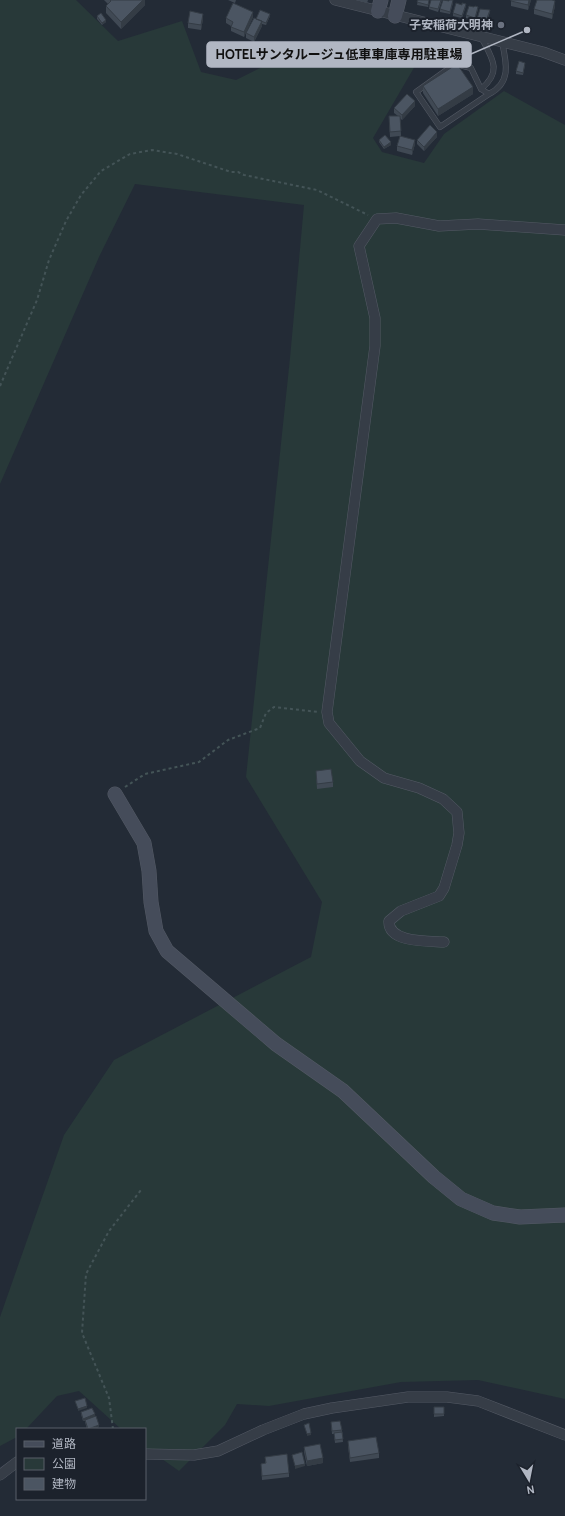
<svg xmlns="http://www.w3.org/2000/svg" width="565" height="1516" viewBox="0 0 565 1516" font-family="Cabin,'Noto Sans JP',sans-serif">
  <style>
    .green { fill: #283939 }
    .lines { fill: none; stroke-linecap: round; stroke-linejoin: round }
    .lane-casing { stroke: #545a65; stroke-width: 6 }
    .street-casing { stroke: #545a65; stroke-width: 11 }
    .secondary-casing { stroke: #545a65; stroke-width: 15 }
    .path { stroke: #445457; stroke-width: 2; stroke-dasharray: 3 3; stroke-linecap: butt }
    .lane { stroke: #363d47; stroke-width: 5 }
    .street { stroke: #363d47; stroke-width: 10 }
    .secondary { stroke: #454c5a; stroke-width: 14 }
    .wall { fill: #404954 }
    .shaded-wall { fill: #343c45 }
    .building { fill: #4b5562; stroke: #343c45 }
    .worship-dot { fill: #6b7280; stroke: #1c222c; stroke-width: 1.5 }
    .labels { text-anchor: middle; stroke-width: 4; stroke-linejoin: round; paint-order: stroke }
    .poi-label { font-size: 12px; font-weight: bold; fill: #b1b7c3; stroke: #1c222c; text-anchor: end }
    .leader { fill: none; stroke: #b1b7c3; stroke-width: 1.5 }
    .callout-dot { fill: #b1b7c3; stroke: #1c222c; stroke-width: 1.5 }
    .callout { fill: #b1b7c3; stroke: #b1b7c3; stroke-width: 1.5 }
    .callout-label { font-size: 13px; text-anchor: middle; font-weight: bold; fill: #111 }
  </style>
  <rect width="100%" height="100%" fill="#232b36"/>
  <path class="green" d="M0 0H76L118 41 182 21 201 72 236 80 306 45 331 41 429 42 373 138 382 152 424 163 444 134 504 91 565 125V1399L478 1380 401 1382 269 1406 237 1404 225 1425 179 1471 145 1447V1429H121L79 1391 57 1396 26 1429H17V1437L0 1446V1317L64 1135 114 1060 311 957 322 902 246 777 290 358 304 205 135 184 99 257 0 484Z"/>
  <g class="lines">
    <defs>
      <path id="lane" d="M481 37C492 58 503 71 481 89
        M455 64 471 68 481 89 489 94 440 127 416 92Z
        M489 94C511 83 507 64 502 42"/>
      <path id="street" d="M335 0 543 52 565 60
        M444 942C428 941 388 943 389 921L401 911 439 896 444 888 457 845 459 833 457 812 443 799 419 788 384 778 360 761 329 723 327 712 375 346V318L359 246 377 219 396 218 439 226 478 224 565 230
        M145 1454 194 1455 218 1451 263 1430 304 1414 332 1408 408 1397H447L478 1401 565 1435
        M0 1475 17 1462"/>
      <path id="secondary" d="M378 11 381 0
        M395 16 399 0
        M115 794 144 843 149 871 151 902 156 931 167 951 276 1044 343 1091 434 1177 461 1199 493 1213 520 1217 565 1215"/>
    </defs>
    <use href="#lane" class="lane-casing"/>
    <use href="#street" class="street-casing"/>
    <use href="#secondary" class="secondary-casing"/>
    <path class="path" d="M0 386 37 300 49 260 66 221 81 195 101 171 130 154 152 150 177 154 231 172H238L244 175 317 190 368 215
      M125 787 145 774 199 762 228 740 260 728 266 713 274 707 318 712
      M113 1429 109 1398 82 1333 86 1274 109 1231 141 1190"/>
    <use href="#lane" class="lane"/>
    <use href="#street" class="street"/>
    <use href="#secondary" class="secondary"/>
  </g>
  <path class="wall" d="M104 0H145V5L121 29 106 13V6L108 4Z
    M228 0H236L235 3Z
    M356 0H368L367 3Z
    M418 0H429L428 7 417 5Z
    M442 0 438 12 429 9V7Z
    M511 0H531L528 10 511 6Z
    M453 3 450 14 440 12V9Z
    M466 6 462 18 453 16V13Z
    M555 6 552 19 534 14V9Z
    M478 9 475 20 466 18V15Z
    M490 12 486 24 477 21V19Z
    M97 16 106 22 102 25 97 19Z
    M270 16 266 25 262 24V26L254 42 246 38V33L256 19Z
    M253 17 244 37 231 31V26L226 23V18Z
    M203 19 201 30 188 28V23Z
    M525 65 523 75 516 74V71Z
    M423 86 473 94 438 116 423 93Z
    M415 106 402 120 400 118 401 136 415 144 412 155 397 151V146L400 136 390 137 389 121 398 116 394 113V108Z
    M437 137 424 151 417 144V140Z
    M379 140 391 145 384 149 379 142Z
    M316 771 333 782V787L317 789Z
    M434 1407H444V1416L434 1417Z
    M81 1412 95 1416 99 1427 94 1429H87L85 1422V1421H83L81 1414Z
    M331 1422 342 1430 343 1442 335 1443 334 1434H332Z
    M348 1441 379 1453V1458L350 1462 348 1446Z
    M304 1447 323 1463 307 1466 304 1452Z
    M265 1457 289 1473V1477L262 1480 261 1464 265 1463Z"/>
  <path class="shaded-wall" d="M143 0H145V5L121 29V22Z
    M529 0H531L528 10V5Z
    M555 1V6L552 19V14Z
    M253 12V17L244 37V32Z
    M203 14V19L201 30V25Z
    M270 14V16L266 25V23Z
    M106 20V22L102 25V23Z
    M262 21V26L254 42V37Z
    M473 87V94L438 116V109Z
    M415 101V106L402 120V115Z
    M437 132V137L424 151V147Z
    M415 140V144L412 155V150Z
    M391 142V145L384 149V147Z
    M87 1406V1408L78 1411V1409Z
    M95 1414V1417L83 1421V1419Z
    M99 1425V1427L94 1429H88Z
    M311 1433V1435L307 1436V1434Z
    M323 1458V1463L307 1466V1461Z
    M305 1464V1466L295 1469V1466Z"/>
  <path class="building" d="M110 0H143L121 22 106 6 111 1Z
    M418 0H429L428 5 417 2Z
    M431 0H441L438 9 429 7Z
    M443 0 449 1V0H453L450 12 440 9Z
    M511 0H529L528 5 511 1Z
    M537 0H552L555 1 552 14 534 9Z
    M233 3 253 12 244 32 231 27 233 22 226 18Z
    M456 3 462 5V3L466 4 462 16 453 13Z
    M469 6 474 7 475 6 478 7 475 18 466 15Z
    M480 9 490 10 486 21 477 19Z
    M260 10 270 14 266 23 256 19Z
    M190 11 203 14 201 25 188 23Z
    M101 13 106 20 102 23 97 16Z
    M254 18 262 21 254 37 246 33Z
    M519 61 525 63 523 73 516 71Z
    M457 64 473 87 438 109 423 86Z
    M407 94 415 101 402 115 394 108Z
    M389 116H400L401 131 390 132Z
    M430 125 437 132 424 147 417 140Z
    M385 135 391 142 384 147 379 140Z
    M400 136 415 140 412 150 397 146Z
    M331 769 333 782 317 784 316 771Z
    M85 1398 87 1406 78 1409 75 1401Z
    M434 1407H444V1414H434Z
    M92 1408 95 1414 83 1419 81 1412Z
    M96 1416 99 1425 88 1429 85 1420Z
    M340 1421 342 1430 332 1431 331 1422Z
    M309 1423 311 1433 307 1434 304 1425Z
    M342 1432 343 1439 335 1440 334 1433Z
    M376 1437 379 1453 350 1458 348 1441Z
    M320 1444 323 1458 307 1461 304 1447Z
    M302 1452 305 1464 295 1466 292 1455Z
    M287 1454 289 1473 262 1476 261 1464 266 1463 265 1457Z"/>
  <circle class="worship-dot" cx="501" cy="25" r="4"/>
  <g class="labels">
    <g class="poi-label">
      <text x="493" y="29">子安稲荷大明神</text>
    </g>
  </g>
  <path class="leader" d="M527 30L471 54"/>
  <circle class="callout-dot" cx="527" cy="30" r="4"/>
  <rect class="callout" x="207" y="42" width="264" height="25" rx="4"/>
  <g class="callout-label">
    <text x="339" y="59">HOTELサンタルージュ低車車庫専用駐車場</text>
  </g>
  <rect x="16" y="1428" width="130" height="72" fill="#1c222c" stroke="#585e68"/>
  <rect x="24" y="1441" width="20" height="6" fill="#454c5a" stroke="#585e68"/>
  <text x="52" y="1448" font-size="12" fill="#b1b7c3">道路</text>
  <rect x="24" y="1458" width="20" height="12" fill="#283939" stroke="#585e68"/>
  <text x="52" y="1468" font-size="12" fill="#b1b7c3">公園</text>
  <rect x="24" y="1478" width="20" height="12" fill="#4b5562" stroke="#585e68"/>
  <text x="52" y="1488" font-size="12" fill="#b1b7c3">建物</text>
  <g transform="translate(529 1480) rotate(170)" stroke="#1c222c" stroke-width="3" paint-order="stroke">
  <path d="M0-3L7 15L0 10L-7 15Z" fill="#b1b7c3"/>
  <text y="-6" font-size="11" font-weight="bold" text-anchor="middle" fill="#b1b7c3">N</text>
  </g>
</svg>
